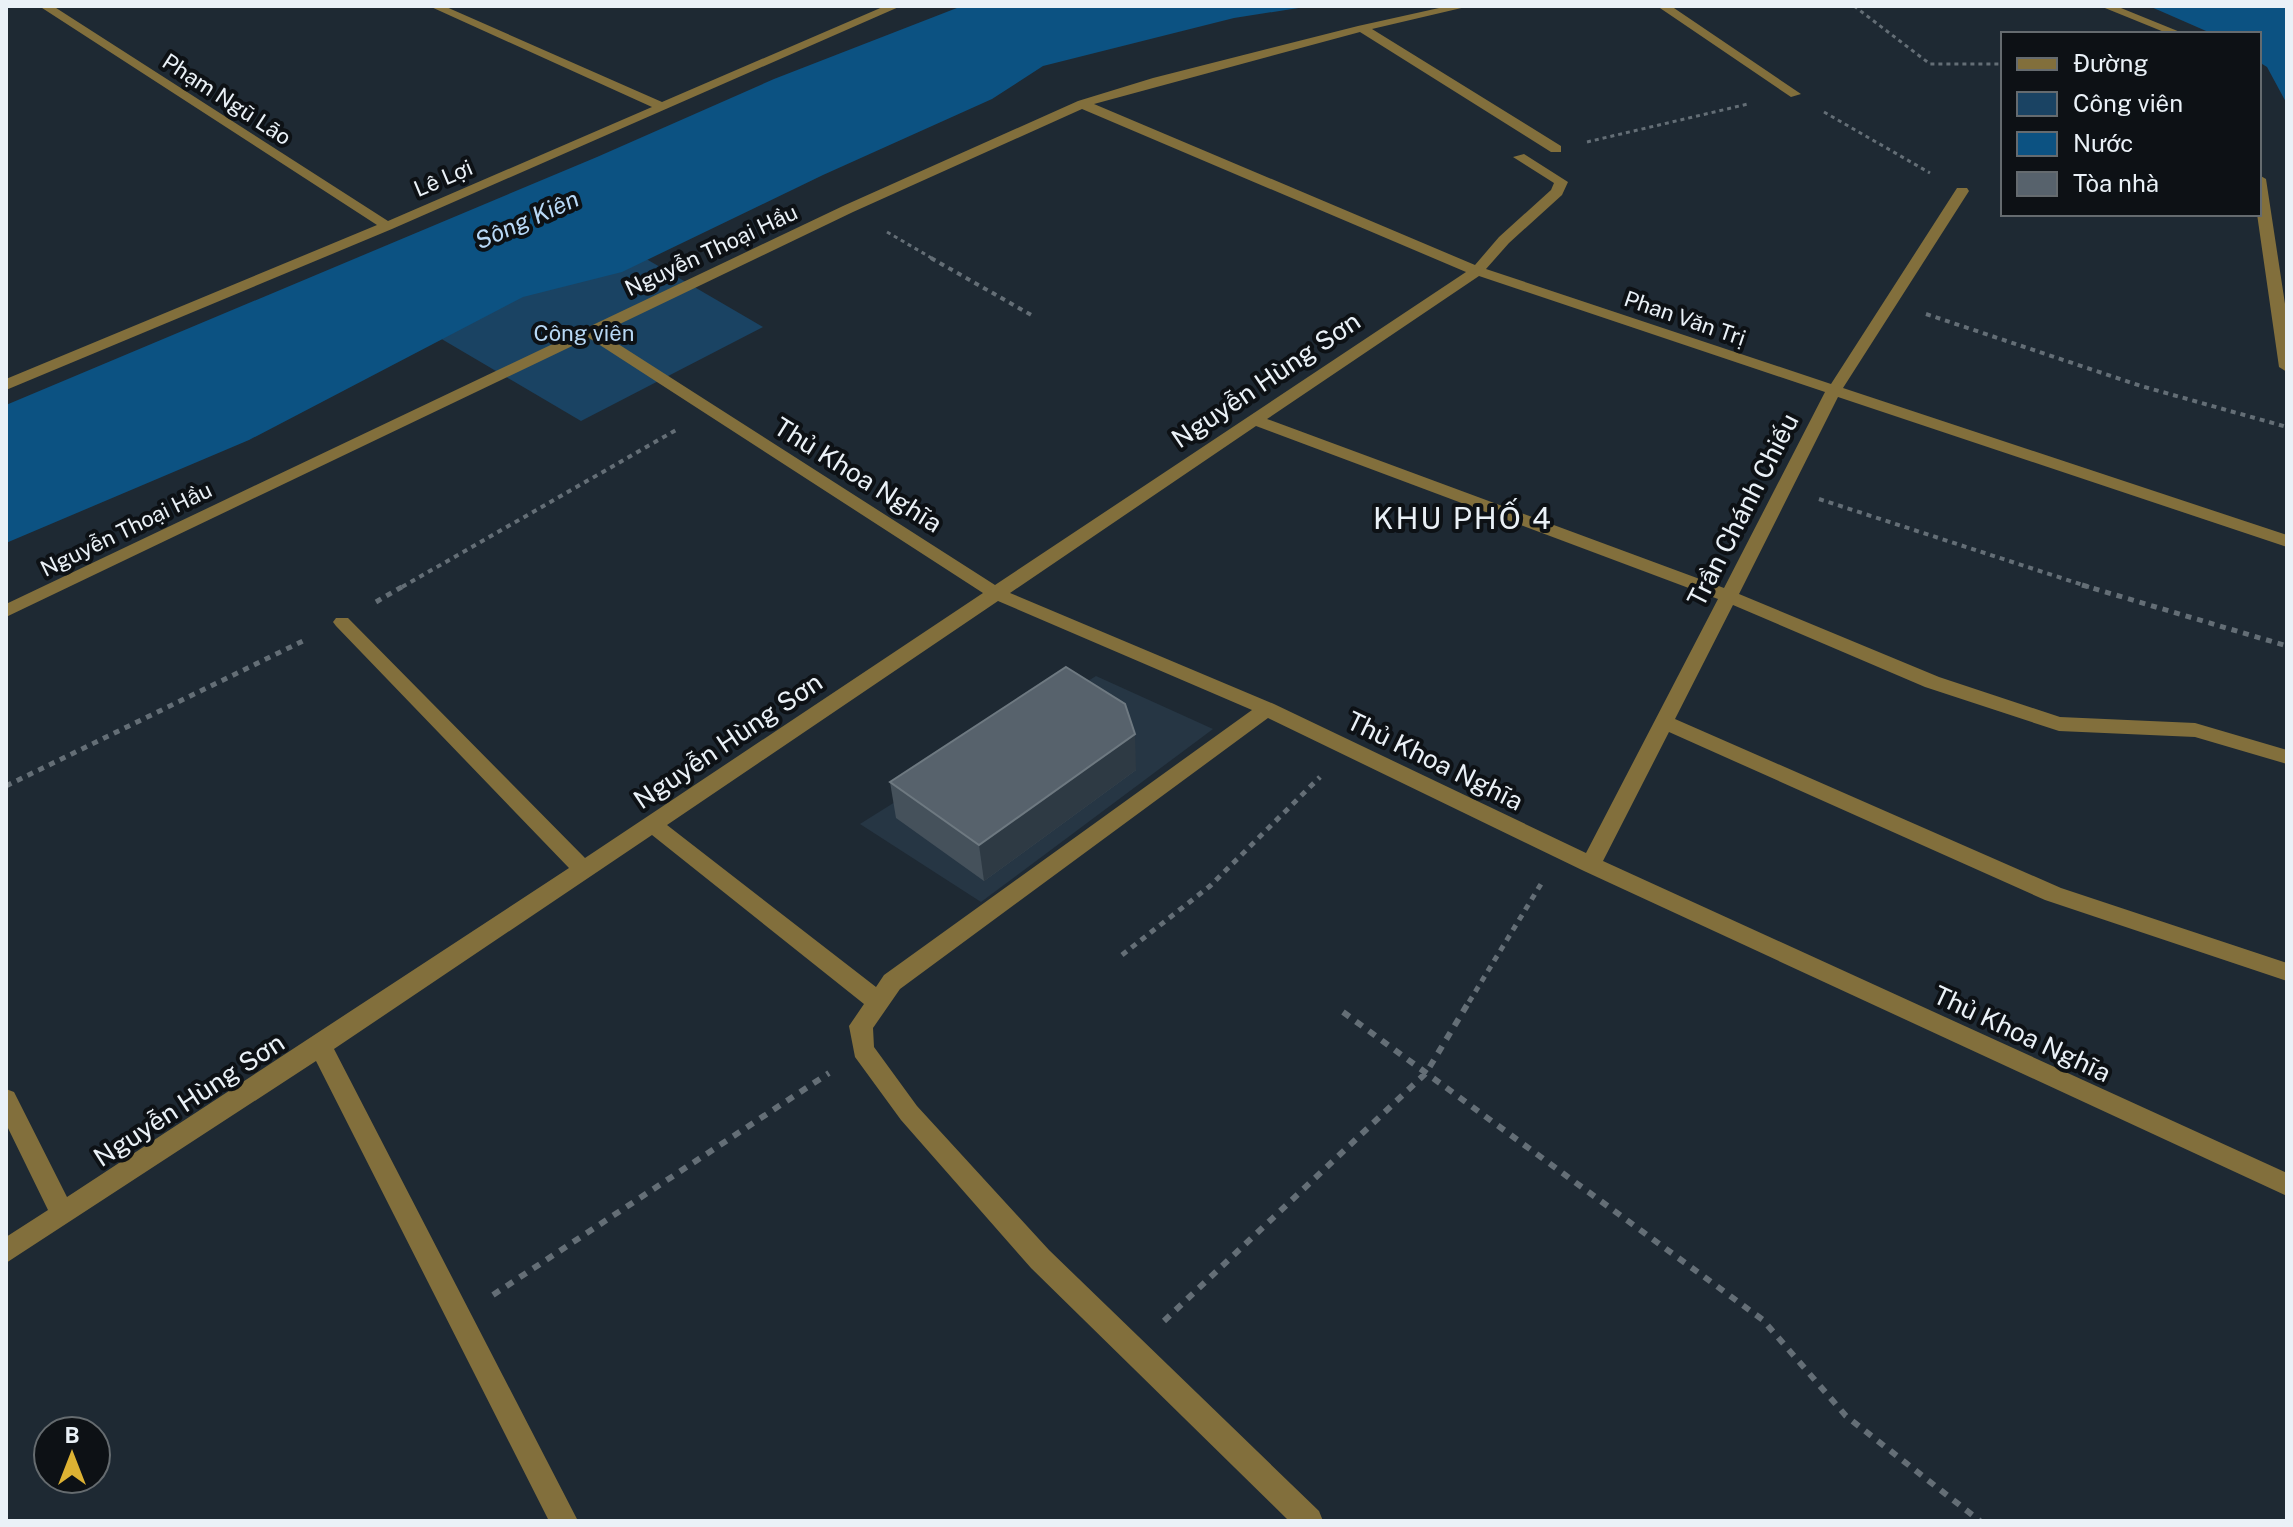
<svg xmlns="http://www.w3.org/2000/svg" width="2293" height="1527" viewBox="0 0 2293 1527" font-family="'Public Sans',sans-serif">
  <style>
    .built { fill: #263644 }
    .green { fill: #1a4363 }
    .water { fill: #0c5282 }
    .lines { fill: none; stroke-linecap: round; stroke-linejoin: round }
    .path-far3 { stroke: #646e76; stroke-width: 3; stroke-dasharray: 4 4; stroke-linecap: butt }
    .path-far2 { stroke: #646e76; stroke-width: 4; stroke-dasharray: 5 5; stroke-linecap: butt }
    .path-far1 { stroke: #646e76; stroke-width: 5; stroke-dasharray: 6 6; stroke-linecap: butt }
    .path { stroke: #646e76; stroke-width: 6; stroke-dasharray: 8 8; stroke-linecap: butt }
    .minor { fill: #826f3c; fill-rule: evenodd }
    .wall { fill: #45515b }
    .shaded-wall { fill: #2e3a44 }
    .building { fill: #57626c; stroke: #6e7981; stroke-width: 2 }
    .labels { text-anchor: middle; stroke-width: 8; stroke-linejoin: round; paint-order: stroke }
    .far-street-label { font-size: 22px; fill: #eaf1f7; stroke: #0d1115 }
    .far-park-label { font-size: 22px; fill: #b8d8f5; stroke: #0d1115 }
    .far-water-label { font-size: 24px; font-style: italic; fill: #b9d9f7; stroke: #0d1115 }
    .street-label { font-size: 26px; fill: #eaf1f7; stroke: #0d1115 }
    .quarter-label { font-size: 30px; letter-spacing: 2px; fill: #eaf1f7; stroke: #0d1115 }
  </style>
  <rect width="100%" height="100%" fill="#1e2933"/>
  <path class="built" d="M1096 676 1213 729 981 902 860 824Z"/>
  <path class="green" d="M612 239 763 327 581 421 411 321Z"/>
  <path class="water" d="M962 6H1311L1234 18 1043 66 992 99 823 175 622 272 523 297 249 440 6 543V405L597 157 774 79Z
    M2149 6H2287V104L2267 67 2259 62V34H2213Z"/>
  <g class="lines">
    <path class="path-far3" d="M1854 6 1930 64H2003
      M1824 112 1930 173
      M1587 142 1748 104
      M887 232 935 260"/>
    <path class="path-far2" d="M931 258 1033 316
      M1926 314 2141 386 2287 427
      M1819 499 2089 587
      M402 587 676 430"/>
    <path class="path-far1" d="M2082 585 2287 646
      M376 602 405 585
      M6 786 307 639
      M1122 955 1210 886 1320 777
      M1469 1002 1541 884"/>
    <path class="path" d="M1343 1012 1763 1320 1846 1416 1980 1521
      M493 1295 829 1073
      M1164 1321 1426 1073 1470 1000"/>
    <path class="minor" d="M39 6H53L388 221 652 107 429 6H444L662 102 885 6H901L392 229 6 390V379L377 225Z
      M1448 6H1470L1372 29 1561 146V152H1551L1360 32 1094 104 1475 265 1499 237 1551 190 1554 183 1513 157 1524 154 1568 182 1562 195 1509 243 1486 269 1831 384 1957 188H1967L1969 191 1843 388 2287 535V547L1838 397 1739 594 1939 677 2060 717 2195 723 2287 750V764L2195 737 2059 731 1925 687 1733 605 1675 719 2061 888 2287 963V981L2045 900 1669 732 1603 861 2287 1173V1196L1584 871 1268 718 900 989 873 1028 874 1047 917 1106 1049 1250 1319 1511 1323 1521H1289L1031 1268 901 1120 855 1057 849 1026 864 1004 652 835 334 1049 578 1521H549L316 1061 6 1263V1237L48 1210 6 1124V1089L14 1092 67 1197 569 868 336 626 333 622 336 618H348L585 858 983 593 589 338 6 617V604L843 206 1078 101 1153 78 1358 26ZM1082 109 1466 272 995 585 601 333 853 212ZM1479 276 1825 392 1724 588 1267 419ZM1256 426 1718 599 1586 853 1274 704 1010 593ZM998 601 1252 710 884 975 876 987 667 825Z
      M1657 6H1671L1801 94 1791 97Z
      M2100 6H2116L2185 34H2169Z
      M2259 175 2266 179 2287 317V372L2279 367 2257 214Z"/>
  </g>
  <path class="wall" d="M1136 770 984 881 896 818 890 782Z"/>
  <path class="shaded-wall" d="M1135 734 1136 770 984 881 979 845Z"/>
  <path class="building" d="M1066 667 1125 704 1135 734 979 845 890 782Z"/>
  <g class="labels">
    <g class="far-street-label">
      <text transform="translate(227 99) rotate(33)" y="8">Phạm Ngũ Lão</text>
      <text transform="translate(443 178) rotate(-23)" y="8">Lê Lợi</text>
      <text transform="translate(711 250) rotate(-25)" y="8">Nguyễn Thoại Hầu</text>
      <text transform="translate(1685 318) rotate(19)" y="8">Phan Văn Trị</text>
      <text transform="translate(126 529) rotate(-26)" y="8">Nguyễn Thoại Hầu</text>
    </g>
    <g class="far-park-label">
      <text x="584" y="341">Công viên</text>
    </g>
    <g class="far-water-label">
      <text transform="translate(527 220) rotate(-24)" y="8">Sông Kiên</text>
    </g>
    <g class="street-label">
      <text transform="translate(1266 380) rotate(-34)" y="9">Nguyễn Hùng Sơn</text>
      <text transform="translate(858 475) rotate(32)" y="9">Thủ Khoa Nghĩa</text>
      <text transform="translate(1743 510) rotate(-63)" y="9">Trần Chánh Chiếu</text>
      <text transform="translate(728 741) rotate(-34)" y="9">Nguyễn Hùng Sơn</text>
      <text transform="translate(1435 761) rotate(26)" y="9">Thủ Khoa Nghĩa</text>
      <text transform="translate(2022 1034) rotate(25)" y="9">Thủ Khoa Nghĩa</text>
      <text transform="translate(189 1100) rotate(-33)" y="9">Nguyễn Hùng Sơn</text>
    </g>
    <g class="quarter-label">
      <text x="1463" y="529">KHU PHỐ 4</text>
    </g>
  </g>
  <rect width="2293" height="1527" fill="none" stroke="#eaf1f7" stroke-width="16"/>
  <rect x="2001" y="32" width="260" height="184" fill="#0d1115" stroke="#656b6f" stroke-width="2"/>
  <rect x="2017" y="58" width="40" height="12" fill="#826f3c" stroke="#656b6f" stroke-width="2"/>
  <text x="2073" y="72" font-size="24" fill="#eaf1f7">Đường</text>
  <rect x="2017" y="92" width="40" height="24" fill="#1a4363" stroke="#656b6f" stroke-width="2"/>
  <text x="2073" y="112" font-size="24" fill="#eaf1f7">Công viên</text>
  <rect x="2017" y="132" width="40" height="24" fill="#0c5282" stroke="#656b6f" stroke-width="2"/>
  <text x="2073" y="152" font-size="24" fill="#eaf1f7">Nước</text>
  <rect x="2017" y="172" width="40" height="24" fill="#57626c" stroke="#656b6f" stroke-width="2"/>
  <text x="2073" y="192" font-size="24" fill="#eaf1f7">Tòa nhà</text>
  <g transform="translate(72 1455)"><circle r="38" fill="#0d1115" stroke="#656b6f" stroke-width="2"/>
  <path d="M0-6L14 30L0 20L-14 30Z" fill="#ddb233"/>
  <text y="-12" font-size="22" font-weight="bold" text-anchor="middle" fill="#eaf1f7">B</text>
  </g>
</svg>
